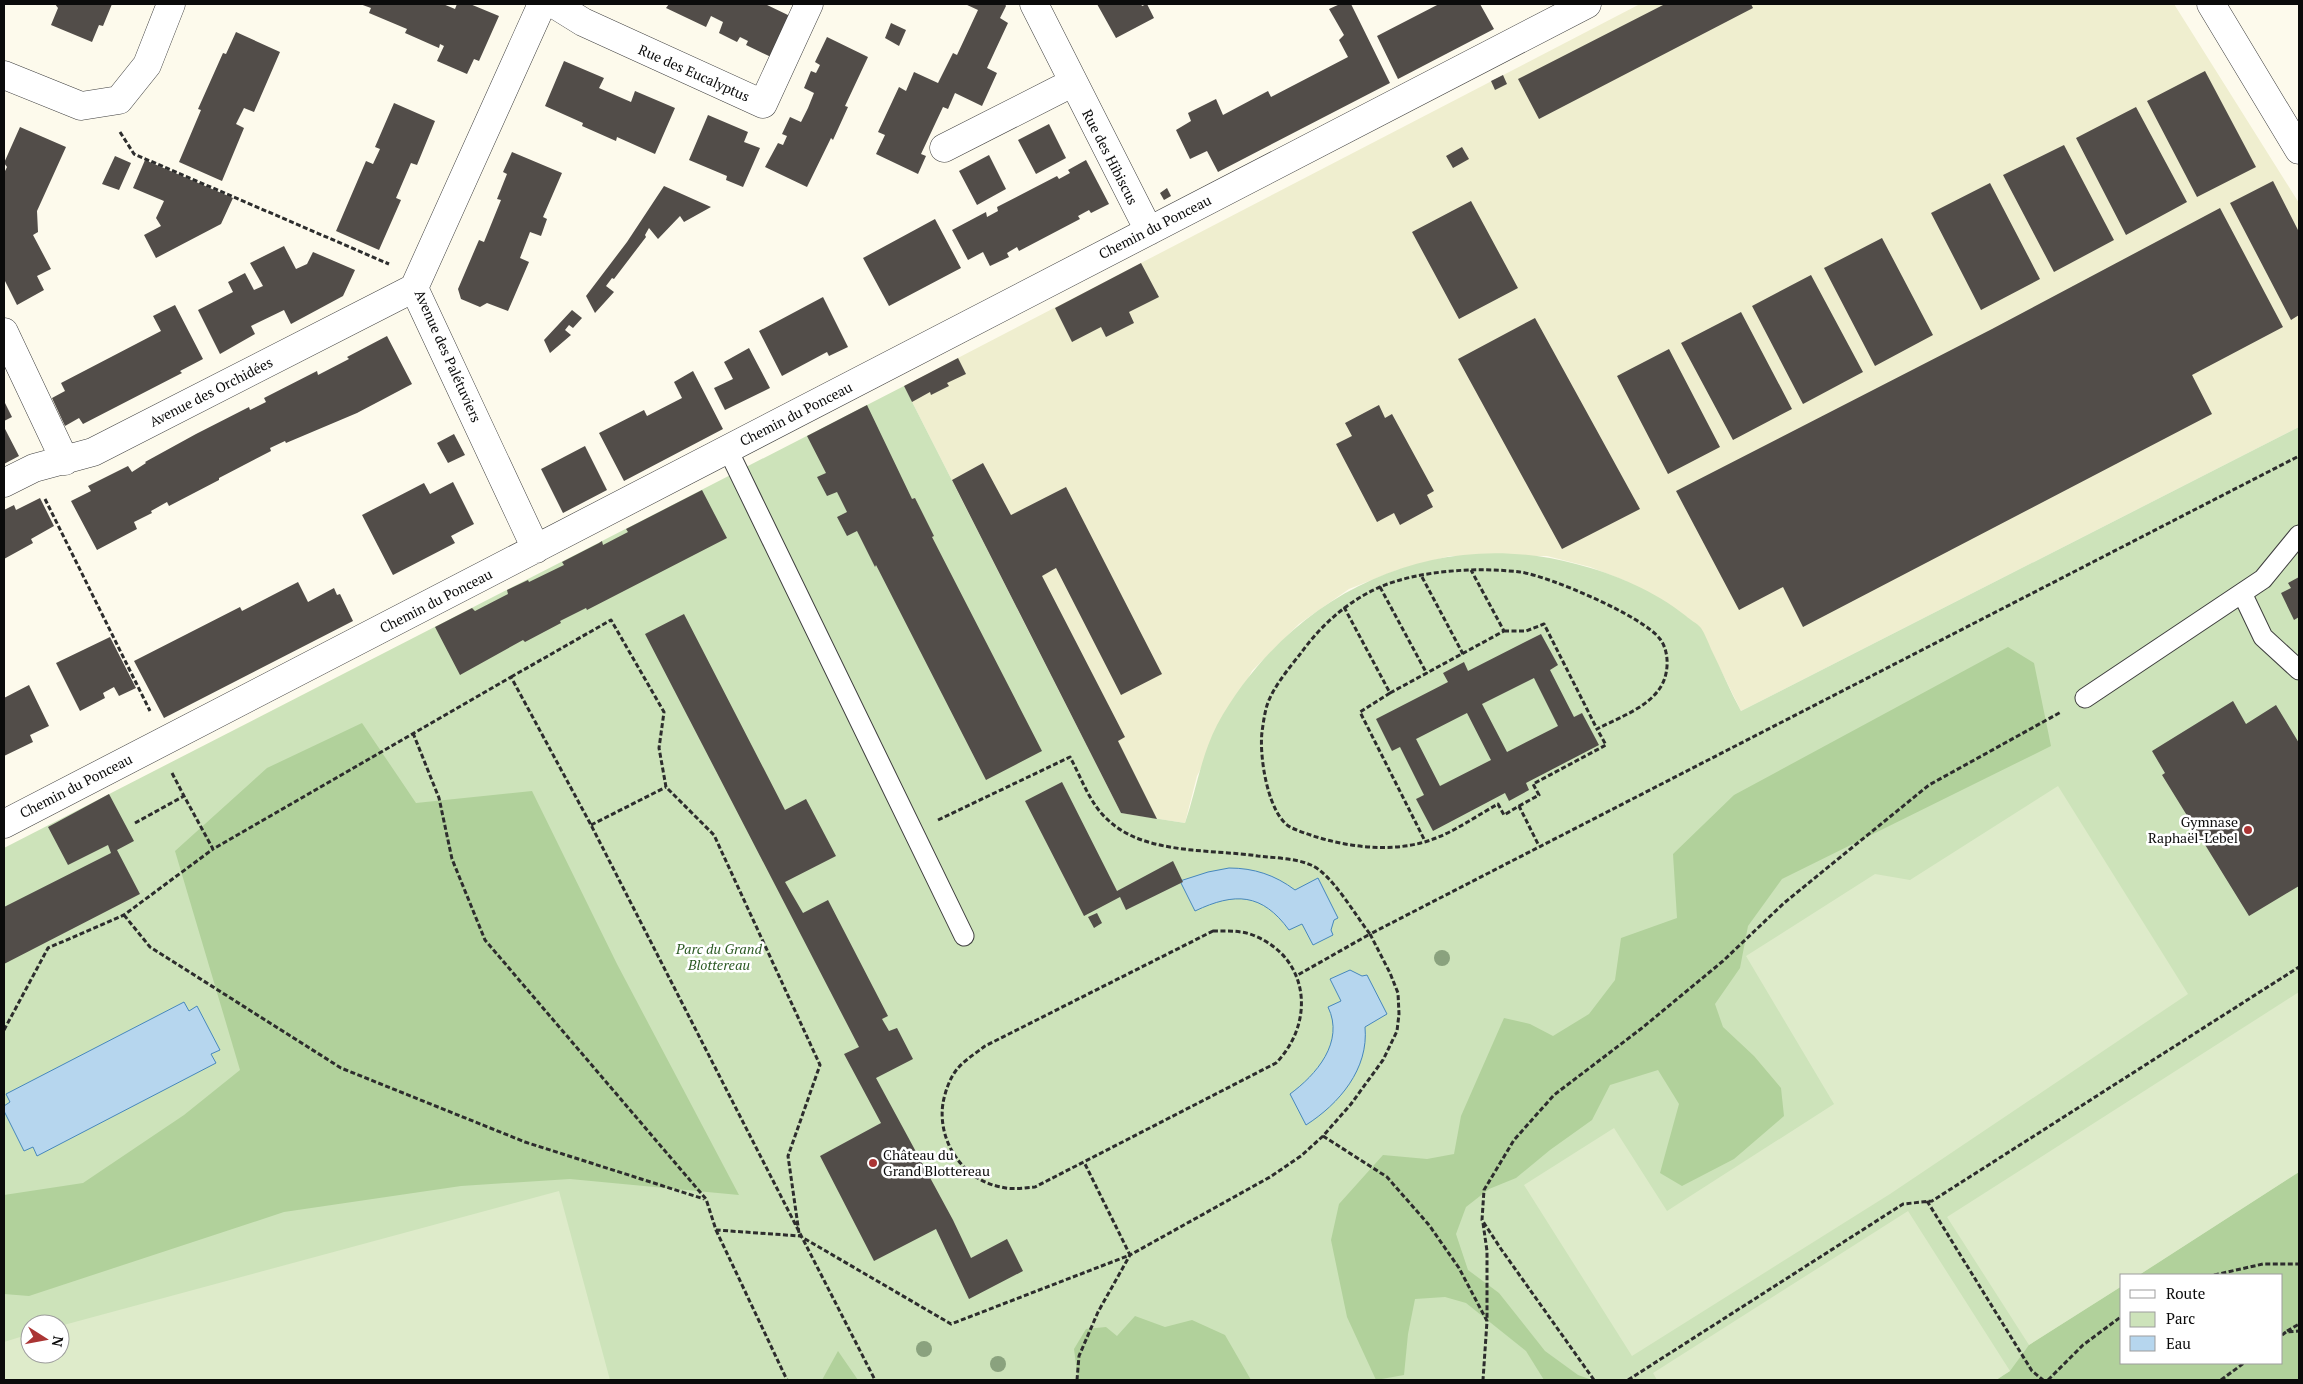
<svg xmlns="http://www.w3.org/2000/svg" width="2303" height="1384" viewBox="0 0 2303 1384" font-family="'PT Serif',serif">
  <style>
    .farmland { fill: #efeecf }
    .green { fill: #cde3ba; fill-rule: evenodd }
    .forest { fill: #b1d19b }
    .pitch { fill: #deebca }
    .water { fill: #b6d6ee; stroke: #4687bc }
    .building { fill: #524d49; fill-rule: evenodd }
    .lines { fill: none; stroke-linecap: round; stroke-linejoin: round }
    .service-casing { stroke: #3e3e3e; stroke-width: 21 }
    .minor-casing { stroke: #3e3e3e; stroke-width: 29 }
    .tertiary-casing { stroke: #3e3e3e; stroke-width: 29 }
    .path { stroke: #2d2d2d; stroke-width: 3; stroke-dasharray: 5 2.5; stroke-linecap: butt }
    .service { stroke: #fff; stroke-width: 19 }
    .minor { stroke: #fff; stroke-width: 28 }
    .tertiary { stroke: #fff; stroke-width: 28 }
    .tree { fill: #8aa27e }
    .poi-dot { fill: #aa3534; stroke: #fff; stroke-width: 2 }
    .labels { text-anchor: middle; stroke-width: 5; stroke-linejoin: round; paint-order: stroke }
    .street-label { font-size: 14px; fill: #0b0b0b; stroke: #fff }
    .poi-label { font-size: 14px; fill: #0b0b0b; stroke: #fff; text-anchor: end }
    .park-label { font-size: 14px; font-style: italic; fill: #2c5a24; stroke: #fff }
  </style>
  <rect width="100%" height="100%" fill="#fdfaec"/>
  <path class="farmland" d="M1640 4H2174L2299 203V427L1741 711 1700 628 1626 581 1590 567 1547 556H1450L1397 570 1349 589 1299 624 1252 671 1197 776 1185 823 1121 813 904 386Z"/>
  <path class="green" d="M904 386 1121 813 1185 823C1196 791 1201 756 1217 725 1289 595 1430 525 1576 564 1615 574 1655 591 1686 616 1690 620 1697 623 1701 628 1705 634 1708 642 1711 649 1721 669 1730 691 1741 711L2299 427V1380H4V848ZM2122 1275H2282V1363H2122ZM30 1324H60V1354H30Z"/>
  <path class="forest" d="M2008 647 2034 663 2051 746 1782 879 1748 926 1740 968 1715 1004 1723 1027 1754 1056 1781 1088 1784 1116 1734 1159 1682 1186 1660 1173 1679 1104 1658 1070 1610 1085 1592 1120 1550 1150 1516 1178 1489 1189 1466 1207 1456 1234 1468 1270 1499 1293 1545 1351 1578 1375 1592 1380H1544L1526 1351 1466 1303 1445 1297 1415 1299 1408 1334 1404 1375 1376 1380 1347 1317 1331 1240 1339 1204 1383 1155 1427 1159 1454 1154 1461 1116 1504 1018 1530 1024 1553 1036 1589 1014 1615 980 1621 938 1677 918 1673 854 1734 795Z
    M362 723 416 803 532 791 617 964 739 1195 570 1179 461 1186 284 1212 29 1296 4 1294V1195L83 1183 184 1115 240 1070 175 851 267 768Z
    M2299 1172V1380H1996L2010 1371 2029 1345 2122 1286V1363H2282V1275H2139Z
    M1135 1316 1165 1327 1192 1320 1225 1335 1251 1380H1078L1074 1349 1086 1329 1106 1327 1117 1336Z
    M838 1351 858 1380H822Z"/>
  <path class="pitch" d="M2058 786 2188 994 1890 1194 1632 1356 1524 1185 1614 1128 1667 1211 1834 1104 1746 956 1875 874 1910 880Z
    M2299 992V1172L2139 1275H2122V1286L2029 1345 1947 1217Z
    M559 1191 610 1380H4V1342L30 1334V1354H60V1326Z
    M1908 1211 2010 1371 1996 1380H1657L1653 1373Z"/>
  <path class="water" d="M1229 868C1254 868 1275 875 1295 890L1318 878 1338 918 1334 920 1331 930 1333 935 1313 945 1302 924 1289 930C1262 893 1235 892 1195 911L1180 881 1208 872Z
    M1350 970 1362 976 1367 975 1387 1014 1365 1027C1369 1069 1339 1104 1306 1125L1290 1094C1316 1075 1345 1042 1328 1007L1341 1001 1330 979Z
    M184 1002 189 1011 197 1006 220 1050 211 1054 216 1063 37 1156 33 1147 24 1151 4 1111V1106L10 1102 6 1094Z"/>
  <path class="building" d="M55 4H112L103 26 99 25 92 42 51 25 58 8Z
    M360 4H443L455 9 457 4H470L499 16 479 61 474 59 467 74 437 61 444 46 440 44 439 48 405 33 407 29 369 13 371 8Z
    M669 4H765L790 16 771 57 746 45 748 41 740 37 737 42 719 33 723 22 711 16 706 27 666 8Z
    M965 4H1005L1006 6 1000 18 1008 23 987 68 997 73 982 106 955 93 948 109 943 107 921 154 926 156 918 174 876 154 885 135 878 132 899 87 906 91 914 72 938 83 953 53 957 55 978 10Z
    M1097 4H1141L1142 6 1147 4 1154 18 1116 38Z
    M1340 4H1351L1390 83 1218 172 1207 151 1190 159 1176 130 1191 121 1188 113 1216 99 1223 115 1268 91 1271 97 1348 57 1339 40 1344 35 1329 9Z
    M1439 4H1480L1494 29 1398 79 1377 36Z
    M1665 4H1751L1753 8 1539 119 1518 79Z
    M891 23 906 30 899 46 885 38Z
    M236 32 280 52 254 112 244 108 236 124 244 128 222 181 179 162 201 110 198 109 223 53 226 54Z
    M827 37 868 57 845 106 848 107 833 140 831 138 807 187 765 167 778 143 783 145 787 136 782 134 790 117 801 122 808 108 814 93 804 88 811 71 816 73 820 65 815 62Z
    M564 61 604 78 599 88 631 102 635 91 675 108 655 154 617 137 616 141 582 126 583 123 545 106Z
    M2205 71 2256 167 2197 197 2147 101Z
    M1503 75 1507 84 1495 90 1491 81Z
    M394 103 435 121 417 165 411 163 396 198 401 200 379 250 336 231 366 161 373 164 380 149 375 147Z
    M2136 107 2187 202 2126 235 2076 138Z
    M708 115 748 132 744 142 760 148 743 187 726 180 727 176 689 160Z
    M1049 124 1066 158 1036 174 1018 140Z
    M20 127 66 147 37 211 38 232 33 235 51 269 37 276 44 290 17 305 4 279V173L7 167 4 163Z
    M2064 145 2114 240 2054 272 2003 175Z
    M1462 147 1469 159 1453 168 1446 156Z
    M512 152 562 173 543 217 547 219 541 236 530 232 520 258 529 262 508 311 487 303 480 307 461 299 458 289 479 240 484 242 501 200 497 199 507 174 503 172Z
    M989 155 1006 189 977 205 959 171Z
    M115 156 131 163 119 190 102 184Z
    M145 160 233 198 221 224 156 258 144 235 161 226 156 218 164 201 133 188Z
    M1086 160 1109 204 1091 213 1089 210 1078 216 1080 219 1019 251 1017 247 1007 253 1009 257 990 266 983 252 968 260 952 230 986 212 987 217 998 211 997 207 1057 176 1059 179 1070 173 1068 170Z
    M2273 181 2299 232V315L2291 320 2230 203Z
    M1990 183 2040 279 1981 310 1931 213Z
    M664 186 711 207 684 222 680 216 658 239 649 228 645 235 646 237 633 254 614 279 612 278 606 286 614 292 595 313 586 296 627 242Z
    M1167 188 1171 196 1164 200 1160 193Z
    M1471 201 1518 288 1459 319 1412 232Z
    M2220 208 2283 327 2192 375 2212 414 1803 627 1783 587 1739 610 1676 491 1992 329Z
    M935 219 961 268 889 306 863 258Z
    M1882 238 1933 335 1875 366 1824 268Z
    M284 246 296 269 307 264 313 252 355 270 343 296 291 324 284 310 251 326 255 334 220 354 198 310 233 292 228 282 245 273 254 290 263 286 250 263Z
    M1141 263 1159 297 1129 312 1134 323 1106 337 1101 327 1072 342 1055 308Z
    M1811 275 1863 372 1803 404 1752 306Z
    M823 297 848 347 829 356 827 352 782 376 759 331Z
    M175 305 203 359 180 371 182 373 83 424 79 418 65 426 52 398 65 391 61 383 161 331 153 316Z
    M572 310 582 318 573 328 569 325 565 330 571 335 550 353 544 340Z
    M1741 312 1792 409 1733 440 1681 343Z
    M1535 318 1640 509 1562 549 1458 359Z
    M387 336 412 384 357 413 286 443 285 441 270 448 271 451 219 478V480L169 506 167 502 151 511 152 513 134 522 137 529 97 550 71 501 91 491 88 486 128 466 132 472 146 463 145 462 196 434 249 407 250 410 266 402 264 398 317 371 318 375 349 359 347 357Z
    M749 348 770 388 725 410 714 388 733 379 724 362Z
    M1669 349 1720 447 1668 474 1617 376Z
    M958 358 966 374 947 383 949 386 931 395 930 392 912 402 904 386Z
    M693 371 723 429 624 481 599 433 644 410 647 416 682 398 674 382Z
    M4 401 12 417 4 421Z
    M867 405 912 499 915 498 934 536 932 537 1042 751 986 780 876 565 875 567 857 531 847 536 837 517 847 512 837 492 827 496 817 477 826 473 807 436Z
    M1379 405 1385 418 1392 414 1434 491 1427 495 1433 507 1400 525 1394 513 1377 522 1336 444 1352 436 1345 423Z
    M4 427 19 456 4 464Z
    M454 434 465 455 448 463 437 443Z
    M585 446 607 490 563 513 541 469Z
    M983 463 1011 515 1066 487 1162 674 1121 695 1056 568 1042 576 1125 737 1118 741 1157 819 1121 813 952 480Z
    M453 482 474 524 451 536 455 543 393 575 362 515 424 483 430 494Z
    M702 490 727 538 587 610 586 608 560 621 561 623 525 642 523 640 460 675 435 627 472 608 475 611 508 594 507 590 528 580 529 582 564 565 562 562 599 543 602 541 603 545 628 532 626 529Z
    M40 498 54 526 31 539 33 543 4 559V510L14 505 16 510Z
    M2299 577V617L2294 620 2281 593 2291 588 2288 583Z
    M298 582 308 602 334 588 337 595 340 594 353 621 164 718 134 661 240 607 242 611Z
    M684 614 785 810 806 799 836 856 785 882 803 913 828 900 888 1016 882 1019 889 1031 897 1028 913 1059 876 1078 953 1220 971 1258 1007 1239 1023 1271 969 1299 936 1229 874 1261 820 1156 881 1123 844 1054 859 1047 645 634Z
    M1541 634 1558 665 1550 670 1574 717 1582 713 1599 745 1526 783 1529 790 1509 801 1505 793 1433 831 1416 799 1424 795 1400 747 1392 751 1376 719 1448 682 1443 673 1464 662 1468 671ZM1534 678 1558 726 1507 752 1482 704ZM1467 713 1491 760 1440 786 1416 739Z
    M110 637 136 688 119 696 114 687 103 693 105 698 80 711 56 663Z
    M29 685 49 726 30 735 33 742 4 756V698Z
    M2233 701 2246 724 2276 705 2299 743V886L2249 916 2162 775 2165 773 2152 751Z
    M1062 782 1117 891 1173 861 1183 882 1126 910 1120 897 1084 916 1025 801Z
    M109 794 134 841 117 850 140 894 4 964V907L111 853 108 845 68 865 48 827Z
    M1097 913 1102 923 1094 928 1088 917Z"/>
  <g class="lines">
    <defs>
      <path id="service" d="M728 450 964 936
        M2242 593 2263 637 2299 670
        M2085 698 2263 579 2299 535"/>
      <path id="minor" d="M554 4 583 22 763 104 809 4
        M1034 4 1149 231
        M4 75 81 106 119 100 147 65 171 4
        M944 148 1072 83
        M4 332 65 461
        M4 483 34 468 93 452 414 288
        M536 549 414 288 542 4
        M4 824 1587 4"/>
      <path id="tertiary" d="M2211 4 2299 150"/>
    </defs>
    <use href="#service" class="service-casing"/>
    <use href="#minor" class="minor-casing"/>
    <use href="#tertiary" class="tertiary-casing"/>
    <path class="path" d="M120 132 134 154 389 264
      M45 499 150 711
      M1422 577 1463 654
      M1380 587 1427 674
      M1344 607 1390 693 1504 631 1471 570
      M1504 631H1526L1544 624 1597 729
      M511 677 611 620 664 712 659 748 666 787 714 835 820 1065 788 1156 799 1233
      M1390 693 1360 712 1425 841
      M413 733 439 798 452 859 485 940 706 1199 716 1230 800 1236 951 1324 1130 1255 1084 1162
      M172 773 184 796
      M1519 806 1539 795 1533 784 1606 745 1597 729C1618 718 1647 708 1660 688 1669 675 1670 652 1660 639 1643 616 1549 576 1520 572 1478 567 1420 570 1380 587 1348 601 1321 625 1301 653 1289 668 1270 691 1266 709 1264 717 1263 725 1262 732 1259 756 1268 817 1292 828 1334 846 1392 856 1436 838 1457 830 1478 815 1498 804L1504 815 1519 806 1539 846
      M938 820 1070 757C1081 777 1090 804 1107 819 1143 855 1211 849 1258 856 1275 858 1295 858 1311 865 1332 874 1355 915 1370 934L1296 976
      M135 823 184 796 213 849 511 677 591 825 875 1380
      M591 825 666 787
      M124 915 150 947 341 1068 525 1142 704 1199
      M1213 931C1227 931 1242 930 1255 936 1310 959 1315 1023 1276 1063L1035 1187C1024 1188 1012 1190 1001 1187 963 1180 937 1141 943 1103 945 1092 950 1077 958 1068 965 1060 976 1053 985 1046Z
      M4 1030 48 948 124 915 213 849
      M1323 1136 1387 1177 1429 1225 1459 1268 1487 1321 1483 1380
      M1927 1201 2032 1371 2043 1380
      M1483 1223 1487 1251V1319
      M716 1230 787 1380
      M2214 1275 2263 1264H2299
      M2287 1331 2299 1324
      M2282 1335 2286 1332 2299 1331
      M1077 1380 1079 1356 1098 1312 1130 1255 1270 1177 1301 1156 1323 1136 1351 1104 1383 1060 1397 1031 1399 1014 1398 993 1390 973 1370 934 2299 456
      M1594 1380 1501 1249 1482 1220 1484 1190 1514 1140 1554 1095 1642 1028 1723 961 1784 903 1929 785 2061 712
      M1628 1380 1903 1204 1932 1201 2299 967
      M2048 1380 2083 1345 2122 1316
      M2221 1380 2244 1363"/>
    <use href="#service" class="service"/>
    <use href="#minor" class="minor"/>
    <use href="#tertiary" class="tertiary"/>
  </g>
  <g class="tree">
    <circle cx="1442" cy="958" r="8"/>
    <circle cx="924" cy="1349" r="8"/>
    <circle cx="998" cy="1364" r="8"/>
  </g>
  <g class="poi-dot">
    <circle cx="2248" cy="830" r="5"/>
    <circle cx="873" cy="1163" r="5"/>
  </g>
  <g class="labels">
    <g class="street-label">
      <text transform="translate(694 73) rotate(24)" y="5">Rue des Eucalyptus</text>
      <text transform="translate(1110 157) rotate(63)" y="5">Rue des Hibiscus</text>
      <text transform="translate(1155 227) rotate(-27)" y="5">Chemin du Ponceau</text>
      <text transform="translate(448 356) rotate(66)" y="5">Avenue des Palétuviers</text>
      <text transform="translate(211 392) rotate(-27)" y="5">Avenue des Orchidées</text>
      <text transform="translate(796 414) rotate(-27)" y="5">Chemin du Ponceau</text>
      <text transform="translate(436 601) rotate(-27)" y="5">Chemin du Ponceau</text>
      <text transform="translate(76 786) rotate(-27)" y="5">Chemin du Ponceau</text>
    </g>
    <g class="poi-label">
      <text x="2238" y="827">Gymnase<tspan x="2238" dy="16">Raphaël-Lebel</tspan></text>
      <text x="883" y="1160" text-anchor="start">Château du<tspan x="883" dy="16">Grand Blottereau</tspan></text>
    </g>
    <g class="park-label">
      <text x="719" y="954">Parc du Grand<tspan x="719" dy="16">Blottereau</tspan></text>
    </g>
  </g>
  <rect width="2303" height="1384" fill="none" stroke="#0b0b0b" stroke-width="10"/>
  <rect x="2120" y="1274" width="162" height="90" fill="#ffffff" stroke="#9d9d9d"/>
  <rect x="2130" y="1290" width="25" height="8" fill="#ffffff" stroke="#9d9d9d"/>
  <text x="2166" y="1299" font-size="15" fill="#0b0b0b">Route</text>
  <rect x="2130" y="1312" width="25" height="15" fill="#cde3ba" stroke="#9d9d9d"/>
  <text x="2166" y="1324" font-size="15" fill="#0b0b0b">Parc</text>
  <rect x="2130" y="1336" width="25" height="15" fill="#b6d6ee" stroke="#9d9d9d"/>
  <text x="2166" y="1349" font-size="15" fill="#0b0b0b">Eau</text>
  <g transform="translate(45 1339) rotate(101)"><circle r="24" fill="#ffffff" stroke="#9d9d9d"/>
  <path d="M0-4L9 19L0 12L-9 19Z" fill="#aa3534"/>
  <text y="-8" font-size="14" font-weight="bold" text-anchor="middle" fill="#0b0b0b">N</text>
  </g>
</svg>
